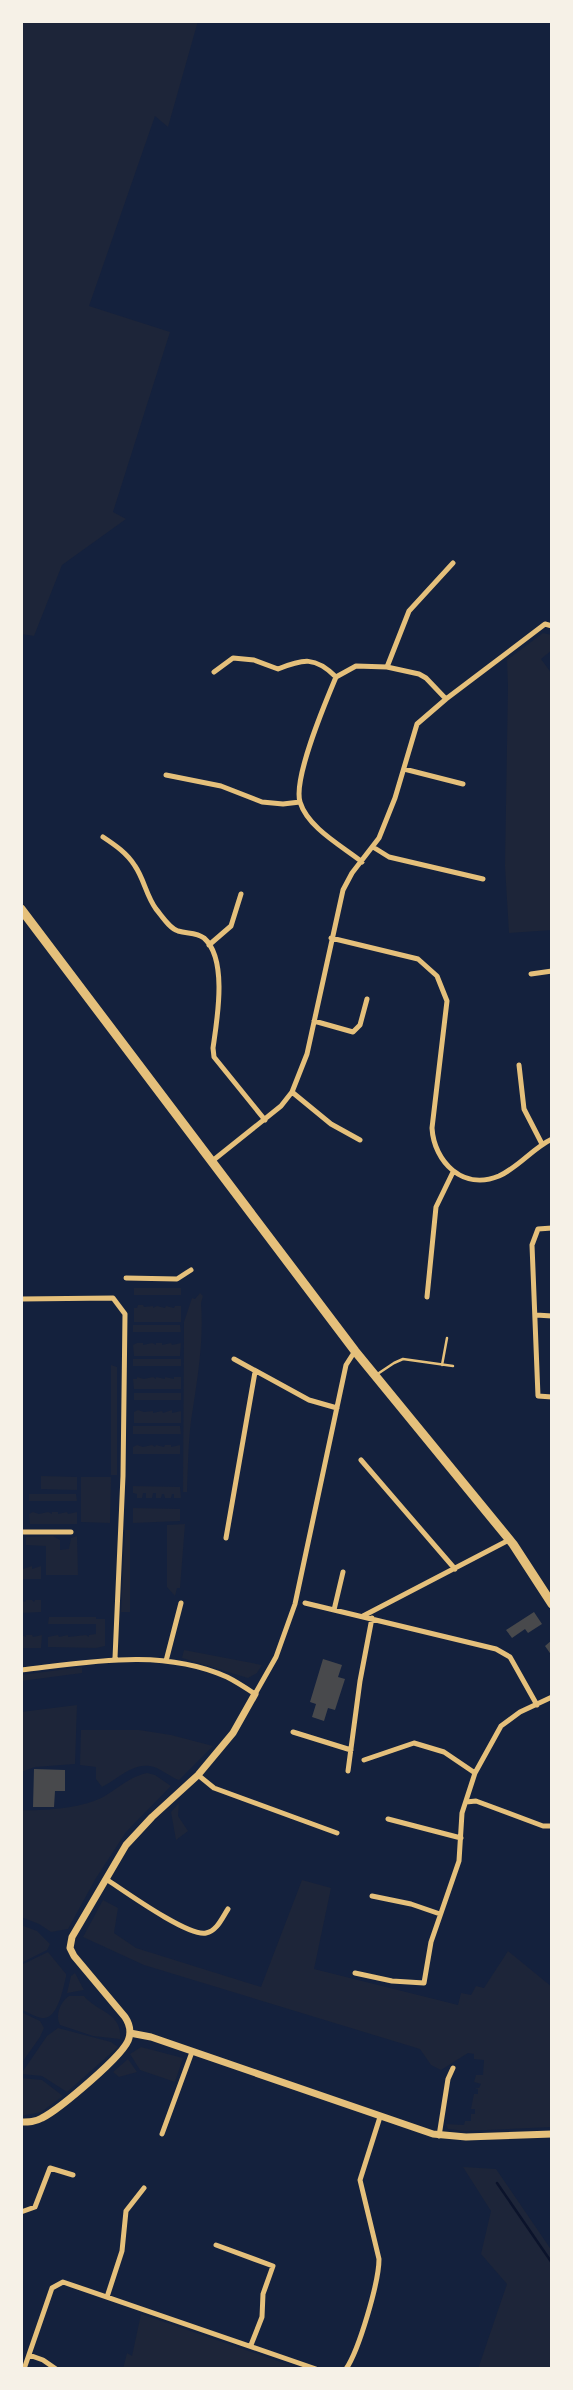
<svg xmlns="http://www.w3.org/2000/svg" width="573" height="2390" viewBox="0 0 573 2390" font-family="Ubuntu,sans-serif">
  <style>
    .green { fill: #1d2539 }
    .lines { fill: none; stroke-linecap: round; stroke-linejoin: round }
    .stream { stroke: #0b132b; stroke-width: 2.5 }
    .building { fill: #48494c }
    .service { stroke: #e5c07b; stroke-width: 2.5 }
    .minor { stroke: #e5c07b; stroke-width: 5 }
    .tertiary { stroke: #e5c07b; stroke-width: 7 }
    .primary { stroke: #e5c07b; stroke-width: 9 }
  </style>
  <rect width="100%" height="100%" fill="#14213d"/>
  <path class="green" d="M21 21H198L168 127 155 116 89 306 170 332 113 512 126 519 62 565 34 636 21 634Z
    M543 633 552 635V650L541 659 552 674V930L509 933 505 866 508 686 507 660Z
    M134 1288H181V1295H134Z
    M200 1293 203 1296 201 1303C204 1343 197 1382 191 1421 188 1445 188 1469 187 1492H183L184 1322 192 1298 195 1299Z
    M138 1305H143L144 1307 153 1306V1308L157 1306 165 1308 166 1306 174 1308 175 1306H181V1322H134V1308H137Z
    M133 1325H180L181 1332H133Z
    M137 1343H143V1345L152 1343 156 1345V1343H162V1345L171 1343 172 1345 181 1343 180 1356H134L133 1345Z
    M133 1359H181V1366H133Z
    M111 1365 117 1367V1475H111Z
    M137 1377 144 1379 153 1377 156 1379V1377L165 1379V1377L174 1379V1377H181V1389H134L133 1379H137Z
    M134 1393H181V1400H134Z
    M138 1410 144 1412 153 1411V1413L162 1411 163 1413 172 1410V1413L181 1411V1423H134V1412Z
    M133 1426H180L181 1434H133Z
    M137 1445 143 1447 152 1445 155 1447 156 1445 164 1447 165 1445H171V1447L180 1445V1454H133V1447Z
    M41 1476 77 1477V1490L41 1489Z
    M81 1477H111L110 1523 81 1522Z
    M133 1486 180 1487 181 1498H174V1494H172L171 1498H165L164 1494H162L161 1498H156V1493H153L152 1498H146V1493H143L142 1498H137V1494L133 1493Z
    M29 1494H76L77 1501H29Z
    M133 1508 180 1509V1521L133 1523Z
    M33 1512 39 1514 48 1512 52 1514V1512H58V1514L67 1512 68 1514 77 1512V1524H30L29 1514Z
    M185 1524 180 1588H177L175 1596 167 1587V1525Z
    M125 1530H130V1612H121Z
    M53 1536 60 1540V1550L69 1549 71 1538 77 1536 78 1575H46V1546L26 1545V1537Z
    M21 1566 23 1569 32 1566V1569L41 1566V1579H21Z
    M21 1600 25 1602 26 1600H32L34 1602 35 1600H41V1612L21 1613Z
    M49 1617H96V1619H105V1646L96 1648 48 1647V1637L58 1635 59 1637 68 1635V1637L86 1635 89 1637V1635L96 1634V1624H48Z
    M21 1635 26 1637V1635H32L33 1637 42 1635 41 1648H21Z
    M184 1650 262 1665 257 1673 248 1678 182 1658Z
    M82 1667V1673L21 1681V1675Z
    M77 1705 75 1764 35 1767 21 1772V1712Z
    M81 1730H139L171 1735 213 1746 179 1780C170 1777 163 1770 154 1767 134 1761 118 1779 102 1787L96 1779V1767L80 1765Z
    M147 1773 155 1775 171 1786 126 1832 96 1878 68 1929 51 1932 39 1924 21 1917V1810C44 1811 83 1808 103 1797 119 1788 129 1777 147 1773Z
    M179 1803 178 1816 188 1831 176 1840 171 1812Z
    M302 1880 331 1888 314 1969 458 2005 461 1993 471 1995 476 1986 484 1988 508 1951 552 1987V2127L465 2131 448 2129 446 2124 464 2125 465 2121H471V2114H475V2109H471L474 2094H478V2089L474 2088H479L481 2084 474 2082 476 2075H483L484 2060 474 2059V2054L468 2053 441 2070 431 2065 420 2049 144 1965 83 1937 103 1900 118 1908 114 1933 136 1948 261 1987Z
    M21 1925 37 1931 50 1944 47 1950 21 1963Z
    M48 1952 66 1974V1977C63 1988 58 2020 42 2018 35 2017 27 2012 21 2009V1965Z
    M75 1973 84 1990 67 1993 71 1976Z
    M69 1996H84C97 2012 123 2013 120 2039L93 2036 60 2025C55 2016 60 2002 69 1996Z
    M21 2012 40 2021 44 2028 40 2037 21 2064Z
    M58 2028 111 2042 118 2047 67 2092 42 2076 21 2074 47 2036Z
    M141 2047 183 2058 175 2082 140 2070 130 2054Z
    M128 2059 137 2072 119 2077 113 2072Z
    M21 2078 42 2080 63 2096 41 2112 21 2116Z
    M463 2167 496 2169 552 2251V2369H478L507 2284 481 2254 491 2211Z
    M141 2314 301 2369H123L127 2353 132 2356Z"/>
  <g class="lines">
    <path class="stream" d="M497 2183 552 2263"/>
  </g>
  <path class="building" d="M534 1612 542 1624 528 1633 525 1629 512 1638 506 1630Z
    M552 1640V1656L545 1646Z
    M323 1659 342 1665 338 1677 345 1679 335 1710 328 1708 324 1721 312 1717 316 1704 310 1702Z
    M34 1769 65 1770V1791H55L54 1807H33Z"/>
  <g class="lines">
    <path class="service" d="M442 1365 447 1338
      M376 1375 394 1363 403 1359 453 1366"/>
    <path class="minor" d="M387 667 409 611 453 563
      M214 672 233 658 254 660 278 669C303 659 315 656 336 677
      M404 769 463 784
      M166 775 221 786 262 802 283 804 300 802
      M103 837C115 845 127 853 135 866 144 879 146 895 156 909 162 916 169 928 178 931 188 934 196 932 204 938 228 959 217 1020 213 1048L214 1057 265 1120
      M373 847 389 857 483 879
      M362 862C342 846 308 828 300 802 293 778 326 701 336 677L356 666 387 667 419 674 426 678 446 699
      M331 938 418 959 437 976 447 1001 432 1128C434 1162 463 1191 499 1176 519 1167 533 1148 552 1139
      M209 945 231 926 241 894
      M531 974 552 971
      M314 1021 353 1032 360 1025 367 999
      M519 1065 524 1109 542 1144
      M292 1092 331 1124 360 1140
      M211 1162 281 1106 292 1092 307 1054 343 890 352 873 379 838 395 798 417 724 446 699 545 624 552 626
      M552 1228 538 1229 532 1245 538 1396 552 1397
      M126 1278 177 1279 191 1270
      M427 1297 436 1207 453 1172
      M21 1299 113 1298 125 1314 123 1476 115 1658
      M536 1315 552 1316
      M234 1359 309 1400 337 1408
      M361 1460 455 1569
      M21 1532H71
      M226 1538 255 1372
      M305 1603 496 1649 510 1657 537 1705
      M334 1610 343 1572
      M363 1616 509 1540
      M166 1661 181 1603
      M21 1670C90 1662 162 1648 227 1677 237 1682 246 1688 255 1694L276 1657 295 1604 346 1365 355 1351
      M293 1732 351 1750
      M364 1760 414 1743 444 1752 475 1773
      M348 1771 360 1681 372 1618
      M198 1775 214 1788 337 1833
      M466 1802 476 1801 543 1826H552
      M388 1819 461 1838
      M106 1879C123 1890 188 1937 206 1933 217 1931 222 1918 228 1909
      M372 1896 411 1904 440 1914
      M355 1973 392 1981 424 1983 431 1942 459 1861 462 1813 475 1773 501 1726 520 1712 552 1697
      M162 2134 192 2052
      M439 2136 448 2079 453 2068
      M21 2212 35 2207 50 2168 73 2175
      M216 2245 273 2266 263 2294 262 2317 251 2345
      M107 2297 122 2251 126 2211 144 2188
      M29 2355 43 2360 56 2369
      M24 2369 52 2288 63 2282 316 2369
      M346 2369C359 2350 379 2282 379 2259L360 2180 380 2117"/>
    <path class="tertiary" d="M130 2033 151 2037 433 2134 466 2137 552 2134
      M21 2122C29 2122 35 2122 42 2118 58 2110 126 2054 129 2038 131 2031 129 2023 125 2017L74 1956 70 1948 72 1937 126 1845 152 1817 198 1775 233 1733 255 1694"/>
    <path class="primary" d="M21 909 355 1351 513 1544 552 1604"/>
  </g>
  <rect width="573" height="2390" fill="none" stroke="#f6f1e7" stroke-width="46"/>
</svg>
